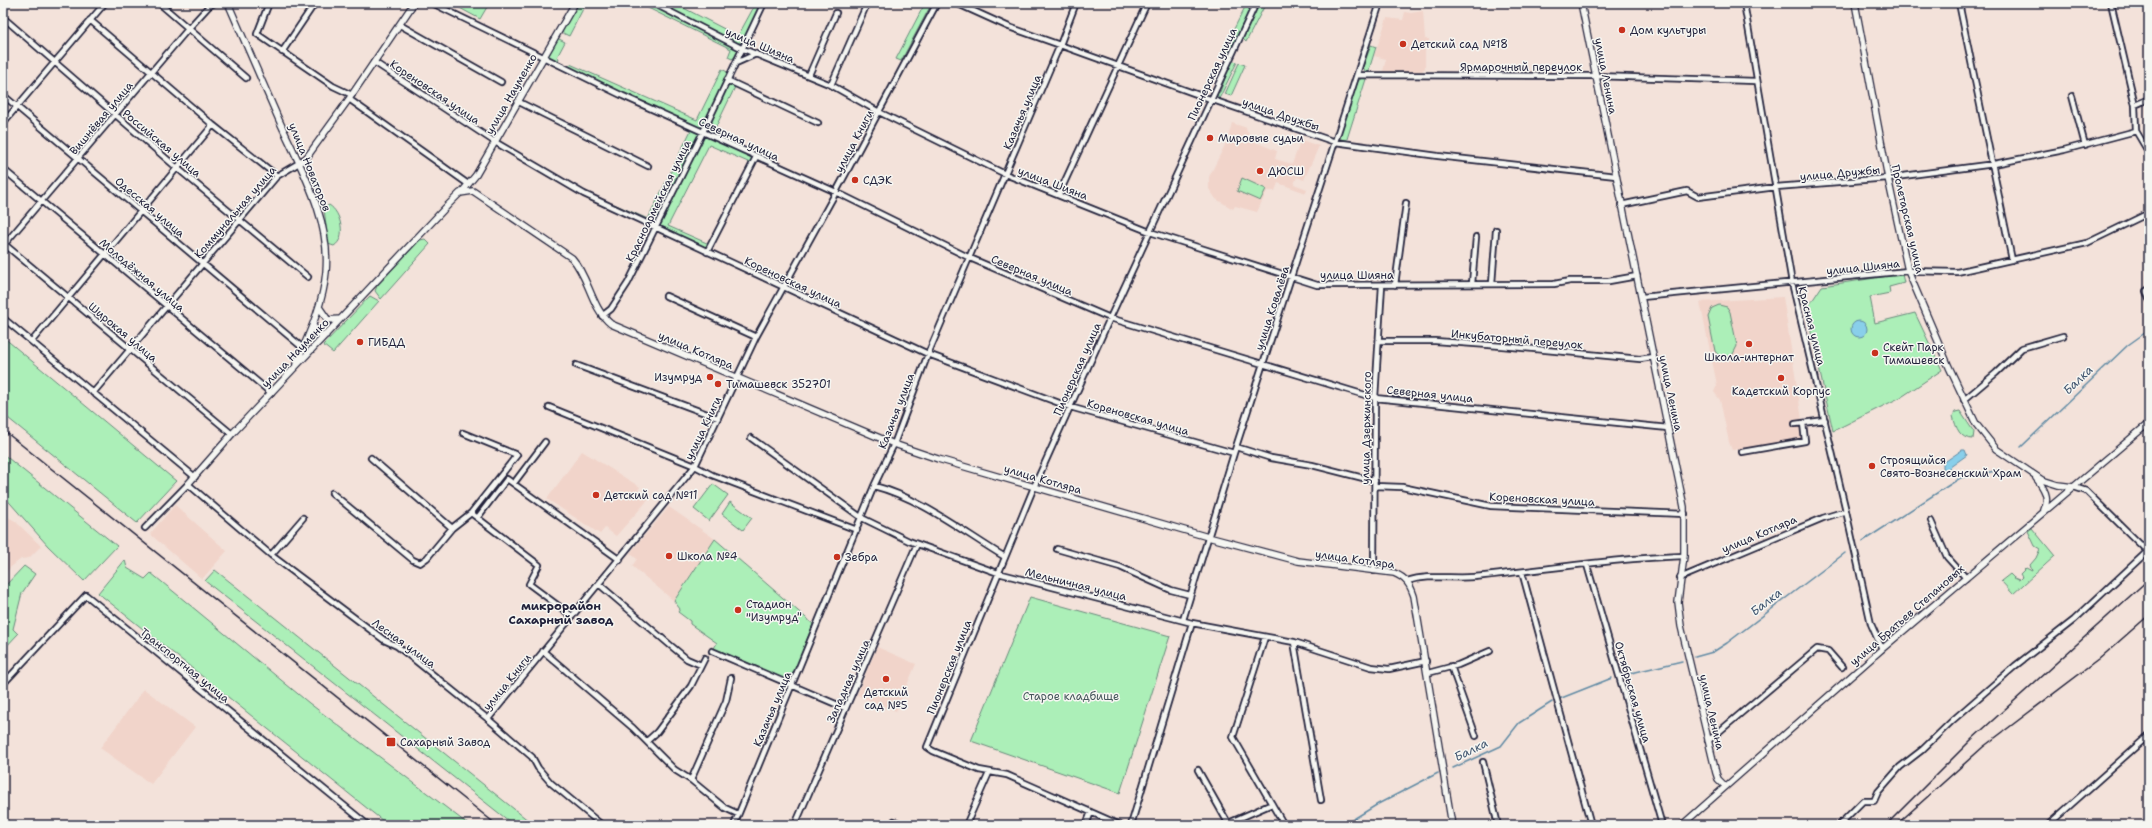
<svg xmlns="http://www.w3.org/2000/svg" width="2152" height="828" viewBox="0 0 2152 828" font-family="'Shantell Sans',sans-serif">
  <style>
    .built { fill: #f1d4ca }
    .green { fill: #acefb8; stroke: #67887a }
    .water { fill: #89cfea; stroke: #608aa4 }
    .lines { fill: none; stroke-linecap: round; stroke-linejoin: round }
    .stream { stroke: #608aa4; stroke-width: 1.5 }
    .minor-casing { stroke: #22223b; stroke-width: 8 }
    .major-casing { stroke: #22223b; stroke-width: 8 }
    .minor { stroke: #f6f6f2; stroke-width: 4.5 }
    .major { stroke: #f6f6f2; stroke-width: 5.5 }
    .rail { stroke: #22223b; stroke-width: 1.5 }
    .poi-dot { fill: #c8321e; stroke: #f6f6f2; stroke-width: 1.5 }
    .labels { text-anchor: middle; stroke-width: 3; stroke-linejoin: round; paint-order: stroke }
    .poi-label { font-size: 11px; fill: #22223b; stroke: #f6f6f2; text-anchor: start }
    .street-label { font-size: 11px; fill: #22223b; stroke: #f6f6f2 }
    .park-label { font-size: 11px; fill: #44555a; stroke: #f6f6f2 }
    .water-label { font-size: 12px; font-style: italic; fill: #415670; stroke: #f6f6f2 }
    .neighbourhood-label { font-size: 12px; font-weight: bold; fill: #22223b; stroke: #f6f6f2 }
  </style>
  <rect width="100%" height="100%" fill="#f3e2da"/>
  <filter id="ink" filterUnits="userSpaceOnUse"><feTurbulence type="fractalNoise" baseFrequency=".025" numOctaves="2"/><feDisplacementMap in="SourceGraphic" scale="8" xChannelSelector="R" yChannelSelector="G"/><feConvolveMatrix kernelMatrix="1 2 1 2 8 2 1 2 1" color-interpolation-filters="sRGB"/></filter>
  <g filter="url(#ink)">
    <path class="built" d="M1423 11 1425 39H1429V49H1425V68L1422 71H1383L1386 59 1374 56 1387 18 1403 20 1405 12 1411 13Z
      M1232 123 1247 128 1246 130 1249 133 1246 138 1277 151 1275 159 1292 164 1301 140 1319 146 1304 180 1297 177 1294 184 1307 189 1306 193 1278 183 1275 191H1267L1257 212 1235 206 1233 209 1216 199 1209 189V177L1227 141Z
      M1783 297 1805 439 1732 450 1729 442 1720 400 1714 392 1717 385 1700 302Z
      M582 451 640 487 638 490 648 500 616 536 605 528 600 534 547 499Z
      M175 505 227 551 202 579 150 534Z
      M669 507 715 539 674 601 632 566 637 559 630 553Z
      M3 514 15 521 41 546 29 558 21 559 12 566 3 575Z
      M877 647 916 664 896 711 857 695Z
      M144 689 195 727 151 784 100 748Z"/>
    <path class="green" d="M458 3H478L487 7 480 19 456 6Z
      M577 3 584 7 569 36 561 32Z
      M638 3H651L738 49 737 55 732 59 728 57 731 49Z
      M657 3H674L738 36 756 3H763L745 39 739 43Z
      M925 3H932L901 61 896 59Z
      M1247 3H1254L1227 56 1222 53Z
      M1259 3H1266L1246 42 1242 38Z
      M557 38 565 42 557 57 559 58 557 63 547 57Z
      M1371 45 1376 47 1368 73H1366L1363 67Z
      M1234 61 1237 62 1219 99 1216 93 1220 92 1230 64Z
      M1239 63 1245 65 1231 96 1225 94Z
      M570 64 697 120 722 69 729 73 701 128 567 68Z
      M1367 76 1346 142 1343 141 1339 136 1358 81 1362 78Z
      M728 83 736 85 712 135 707 127Z
      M692 128 699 134 655 223 613 207 614 204 648 219Z
      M707 135 753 158 750 165 748 162 709 145 668 226 709 244 706 249 658 227 702 136Z
      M1242 178 1266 189 1260 201 1237 191Z
      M329 205C341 212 347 238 334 246L328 244 324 208Z
      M425 239 430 244 381 299 375 291 377 286 420 240Z
      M1902 274 1904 283 1889 287 1890 293 1870 297 1875 323 1915 313 1942 370 1903 396 1833 431 1806 310 1822 286Z
      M370 296 379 301 333 353 323 345Z
      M1719 305 1727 307 1730 312 1737 346 1733 354C1727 359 1719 358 1715 351L1708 317 1712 308Z
      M3 337 176 481 137 523 3 414Z
      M1960 411 1974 432 1973 439C1960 439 1956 428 1953 416L1955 412Z
      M3 454 117 546 84 581 48 546 3 495Z
      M713 484 728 495 709 521 694 509Z
      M730 502 752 518 743 530 722 514Z
      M2032 528 2055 556 2013 594 2001 581 2010 574 2014 578 2019 580 2022 577 2020 574 2026 568 2032 571 2030 565 2036 558 2040 549 2035 546 2028 531Z
      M715 539 813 624 792 678 786 682 713 650 717 643 690 624V621L678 612 680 609 674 601Z
      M125 560 127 568 145 579 151 573 309 703 469 825H388L98 593Z
      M24 566 35 574 22 593 13 629 18 634 3 650V588Z
      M215 570 244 593 534 825H514L205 581Z
      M1030 597 1170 636 1120 793 971 741Z"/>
    <path class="water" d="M1851 329a8 8 0 1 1 16 0a8 8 0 1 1-16 0Z
      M1962 450H1965L1967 455 1946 470 1943 468V463Z"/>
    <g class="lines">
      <path class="stream" d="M2021 447 2128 345 2149 330
        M1863 541 1960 478 2000 470
        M1695 657 1713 652 1727 643 1845 553
        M1623 675 1682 661
        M1559 699 1612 678
        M1453 768 1501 746 1519 723 1552 702
        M1344 825 1378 804 1438 773"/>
      <defs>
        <path id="minor" d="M159 3 246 78
          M269 3 257 34 333 86 352 95
          M432 3 623 96 836 192 970 258 1110 318 1375 398 1668 428
          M653 3 741 48 831 85 879 112 1005 174 1150 232 1292 277 1317 285 1554 284 1570 281H1609L1637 276
          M956 3 1009 27 1060 45 1210 99 1335 142 1438 156 1616 176
          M1744 3 1792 283 1846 511 1871 624 1882 649
          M1959 3 2012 260
          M2111 3 2135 105 2136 131 2149 153
          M6 20 176 167 308 277
          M90 20 213 125 277 176
          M400 25 501 82
          M282 52 315 3
          M374 62 495 142 584 194 928 354 1070 407 1234 453
          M736 63 756 54
          M809 75 836 13
          M1357 75 1595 76 1756 81
          M727 80 818 123
          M831 85 866 6
          M3 95 303 348
          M2072 96 2085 145
          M349 99 468 184
          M519 102 648 166
          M2135 105 2149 99
          M3 123 105 3
          M3 169 271 393
          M1059 194 1147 3
          M1621 205 1687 191 1698 197 1776 187 1888 178 1994 164 2064 150 2136 131
          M3 243 232 434
          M3 246 188 29 209 6 214 3
          M707 252 756 157
          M1472 284 1476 237
          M1492 284 1496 230
          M1395 285 1406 203
          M2149 289 2146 291 2149 299
          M666 296 756 337
          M1642 297 1908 271 1957 272 2087 243 2149 213
          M602 316 611 309 628 283 703 132 764 3
          M3 318 195 477
          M32 341 213 125
          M1379 341H1435L1502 346 1640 359 1653 357
          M576 365 718 418
          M93 393 277 176 299 163
          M1964 400 1996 373 2022 348 2063 336
          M549 407 695 466 712 475 857 530
          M1795 424 1825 420
          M751 438 862 518 909 541 998 573 1192 623 1294 642 1371 667 1389 669 1426 661
          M1236 447 1271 458 1312 465 1375 481
          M1742 452 1805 441 1803 423
          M371 458 452 528
          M514 483 545 442
          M874 486C921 498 963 532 1005 557
          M1375 486 1402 487 1491 506 1685 514
          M2074 487 2086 491 2147 551
          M332 493 413 560 420 563 427 558 452 528 471 513 517 455 463 433
          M471 513 539 565 529 584 572 616
          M478 517 507 479 620 560
          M1931 521 1947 557 1966 578
          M145 528 188 484 271 555 384 640 397 646 411 657 488 719 532 757 538 768 551 783 602 825
          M1057 549 1120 567 1171 590 1190 595
          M271 555 303 518
          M1587 565 1662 825
          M1374 571 1375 398 1382 285
          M1522 572 1591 825
          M1680 578 1823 518 1846 511
          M1407 581C1429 574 1452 579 1474 577 1544 570 1614 558 1684 556
          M600 585 670 645 687 659 701 665
          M1183 620 1234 453 1380 3
          M1265 637 1233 737 1284 825
          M1294 642 1321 800
          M543 651 633 728 675 770 691 780 725 808 738 814
          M712 651 845 708
          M1451 666 1476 736
          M1428 673 1458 665 1490 651
          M3 684 86 595 368 825
          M488 719 695 466 756 337 836 192 937 3
          M647 741 657 732 691 686 705 658
          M1708 741 1817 649 1828 651 1842 667
          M1483 762 1498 825
          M1198 770 1228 823
          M691 780 726 701 731 678
          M894 821 904 825
          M734 825 874 486 894 444 928 354 1060 45 1076 3
          M795 825 917 544
          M966 825 989 773
          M1086 825 1091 812
          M1120 825 1007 775 979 770 933 751 927 747 1034 487 1110 318 1256 3
          M1131 825 1192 623
          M1224 825 1272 804
          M1839 825 1863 801H1874L1878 792 1900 767 1922 750 1953 720 2015 666 2074 620 2149 550
          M2048 825 2149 735"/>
        <path id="major" d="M228 3C245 42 262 81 279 120 300 167 331 218 326 272 323 305 309 334 296 364
          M1581 3 1684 507V556L1678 602 1681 626 1716 773 1718 779 1725 786
          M1855 3 1888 178 1908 271 1949 367 1976 424 1996 449 2042 480 2058 485 2074 487
          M299 163 307 157 349 99 414 3
          M461 193 476 175 575 3
          M319 307 328 320 340 319
          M313 325 318 335H326
          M2036 478C2044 488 2050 497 2044 510
          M188 484 232 434 448 205 460 193 473 191 572 258C589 277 591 308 611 324L894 444 938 459 1208 537 1298 561 1394 573C1406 578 1410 584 1414 596L1452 825
          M1682 825 1882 649 2149 423"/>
      </defs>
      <use href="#minor" class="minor-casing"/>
      <use href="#major" class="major-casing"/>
      <use href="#minor" class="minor"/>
      <use href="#major" class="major"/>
      <path class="rail" d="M3 430 497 825
        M1886 825 1972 739 2149 579
        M1896 825 1983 747 2098 660 2149 615"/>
    </g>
  </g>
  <g class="poi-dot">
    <circle cx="1622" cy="30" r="4"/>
    <circle cx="1403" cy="44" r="4"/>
    <circle cx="1210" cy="138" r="4"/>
    <circle cx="1260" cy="171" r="4"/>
    <circle cx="855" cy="180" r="4"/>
    <circle cx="360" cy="342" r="4"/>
    <circle cx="1749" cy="344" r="4"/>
    <circle cx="1875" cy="353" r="4"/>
    <circle cx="710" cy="377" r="4"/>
    <circle cx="1781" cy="378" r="4"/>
    <circle cx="718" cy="384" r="4"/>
    <circle cx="1872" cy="466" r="4"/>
    <circle cx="596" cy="495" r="4"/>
    <circle cx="669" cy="556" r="4"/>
    <circle cx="837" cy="557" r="4"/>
    <circle cx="738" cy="610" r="4"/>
    <circle cx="886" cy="679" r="4"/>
    <rect x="386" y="737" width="10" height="10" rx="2"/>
  </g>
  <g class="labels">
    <g class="poi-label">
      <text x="1630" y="34">Дом культуры</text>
      <text x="1411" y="48">Детский сад №18</text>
      <text x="1218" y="142">Мировые судьи</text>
      <text x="1268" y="175">ДЮСШ</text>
      <text x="863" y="184">СДЭК</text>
      <text x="368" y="346">ГИБДД</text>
      <text x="1883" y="351">Скейт Парк<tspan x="1883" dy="13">Тимашевск</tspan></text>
      <text x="1749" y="361" text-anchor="middle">Школа-интернат</text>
      <text x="702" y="381" text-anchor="end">Изумруд</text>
      <text x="726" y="388">Тимашевск 352701</text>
      <text x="1781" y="395" text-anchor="middle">Кадетский Корпус</text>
      <text x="1880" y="464">Строящийся<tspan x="1880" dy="13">Свято-Вознесенский Храм</tspan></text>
      <text x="604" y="499">Детский сад №11</text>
      <text x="677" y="560">Школа №4</text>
      <text x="845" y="561">Зебра</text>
      <text x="746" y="608">Стадион<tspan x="746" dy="13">"Изумруд"</tspan></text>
      <text x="886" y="696" text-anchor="middle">Детский<tspan x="886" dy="13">сад №5</tspan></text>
      <text x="400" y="746">Сахарный Завод</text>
    </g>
    <g class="street-label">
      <text transform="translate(760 45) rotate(23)" y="4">улица Шияна</text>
      <text x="1521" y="71">Ярмарочный переулок</text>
      <text transform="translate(1212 74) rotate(-65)" y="4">Пионерская улица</text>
      <text transform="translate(1606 76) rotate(79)" y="4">улица Ленина</text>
      <text transform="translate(435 92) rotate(34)" y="4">Кореновская улица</text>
      <text transform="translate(511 94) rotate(-60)" y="4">улица Науменко</text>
      <text transform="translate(1022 112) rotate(-67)" y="4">Казачья улица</text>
      <text transform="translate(1281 114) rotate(19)" y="4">улица Дружбы</text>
      <text transform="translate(101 118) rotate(-50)" y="4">Вишнёвая улица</text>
      <text transform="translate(739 139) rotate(25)" y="4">Северная улица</text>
      <text transform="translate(854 141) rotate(-62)" y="4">улица Книги</text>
      <text transform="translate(162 143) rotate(40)" y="4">Российская улица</text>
      <text transform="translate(310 167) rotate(68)" y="4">улица Новаторов</text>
      <text transform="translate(1840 173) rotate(-5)" y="4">улица Дружбы</text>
      <text transform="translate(1053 183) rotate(21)" y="4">улица Шияна</text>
      <text transform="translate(658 201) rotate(-64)" y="4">Красноармейская улица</text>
      <text transform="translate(150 207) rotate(40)" y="4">Одесская улица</text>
      <text transform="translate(235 212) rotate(-49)" y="4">Коммунальная улица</text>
      <text transform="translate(1908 219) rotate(77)" y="4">Пролетарская улица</text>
      <text transform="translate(1863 267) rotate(-6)" y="4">улица Шияна</text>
      <text transform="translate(142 275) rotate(40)" y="4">Молодёжная улица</text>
      <text transform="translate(1032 275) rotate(23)" y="4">Северная улица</text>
      <text x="1357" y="279">улица Шияна</text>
      <text transform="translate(793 282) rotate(25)" y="4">Кореновская улица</text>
      <text transform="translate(1272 308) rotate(-72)" y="4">улица Ковалёва</text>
      <text transform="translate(1812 326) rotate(76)" y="4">Красная улица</text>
      <text transform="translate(123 332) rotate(40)" y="4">Широкая улица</text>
      <text transform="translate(1517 339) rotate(5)" y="4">Инкубаторный переулок</text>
      <text transform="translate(696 350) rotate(23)" y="4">улица Котляра</text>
      <text transform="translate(295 353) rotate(-46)" y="4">улица Науменко</text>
      <text transform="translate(1077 369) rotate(-66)" y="4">Пионерская улица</text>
      <text transform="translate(1671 393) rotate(78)" y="4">улица Ленина</text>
      <text transform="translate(1430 394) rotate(6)" y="4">Северная улица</text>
      <text transform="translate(896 411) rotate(-69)" y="4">Казачья улица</text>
      <text transform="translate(1138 417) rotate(16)" y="4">Кореновская улица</text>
      <text transform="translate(703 428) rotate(-64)" y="4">улица Книги</text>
      <text transform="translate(1366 428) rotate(-89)" y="4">улица Дзержинского</text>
      <text transform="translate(1043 479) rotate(16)" y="4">улица Котляра</text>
      <text transform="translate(1542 499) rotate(3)" y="4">Кореновская улица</text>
      <text transform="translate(1759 534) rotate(-23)" y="4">улица Котляра</text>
      <text transform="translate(1355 559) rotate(8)" y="4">улица Котляра</text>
      <text transform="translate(1076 584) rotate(14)" y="4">Мельничная улица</text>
      <text transform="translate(1907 615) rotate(-41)" y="4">улица Братьев Степановых</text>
      <text transform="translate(404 643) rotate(36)" y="4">Лесная улица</text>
      <text transform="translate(185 665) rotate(39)" y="4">Транспортная улица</text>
      <text transform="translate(949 667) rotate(-68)" y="4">Пионерская улица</text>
      <text transform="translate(848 681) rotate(-66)" y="4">Западная улица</text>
      <text transform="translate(507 682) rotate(-51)" y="4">улица Книги</text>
      <text transform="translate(1633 692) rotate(74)" y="4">Октябрьская улица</text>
      <text transform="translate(772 709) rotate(-67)" y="4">Казачья улица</text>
      <text transform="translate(1712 712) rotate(77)" y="4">улица Ленина</text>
    </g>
    <g class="park-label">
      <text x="1071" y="700">Старое кладбище</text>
    </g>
    <g class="water-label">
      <text transform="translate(2078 380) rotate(-44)" y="4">Балка</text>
      <text transform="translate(1766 602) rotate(-38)" y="4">Балка</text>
      <text transform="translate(1471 750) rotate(-26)" y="4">Балка</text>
    </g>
    <g class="neighbourhood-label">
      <text x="561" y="610">микрорайон<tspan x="561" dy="14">Сахарный завод</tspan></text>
    </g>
  </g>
  <rect width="2152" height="828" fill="none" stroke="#f6f6f2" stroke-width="16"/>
  <rect x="8" y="8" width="2136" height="812" fill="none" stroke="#22223b" stroke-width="1.5" filter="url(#ink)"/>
</svg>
